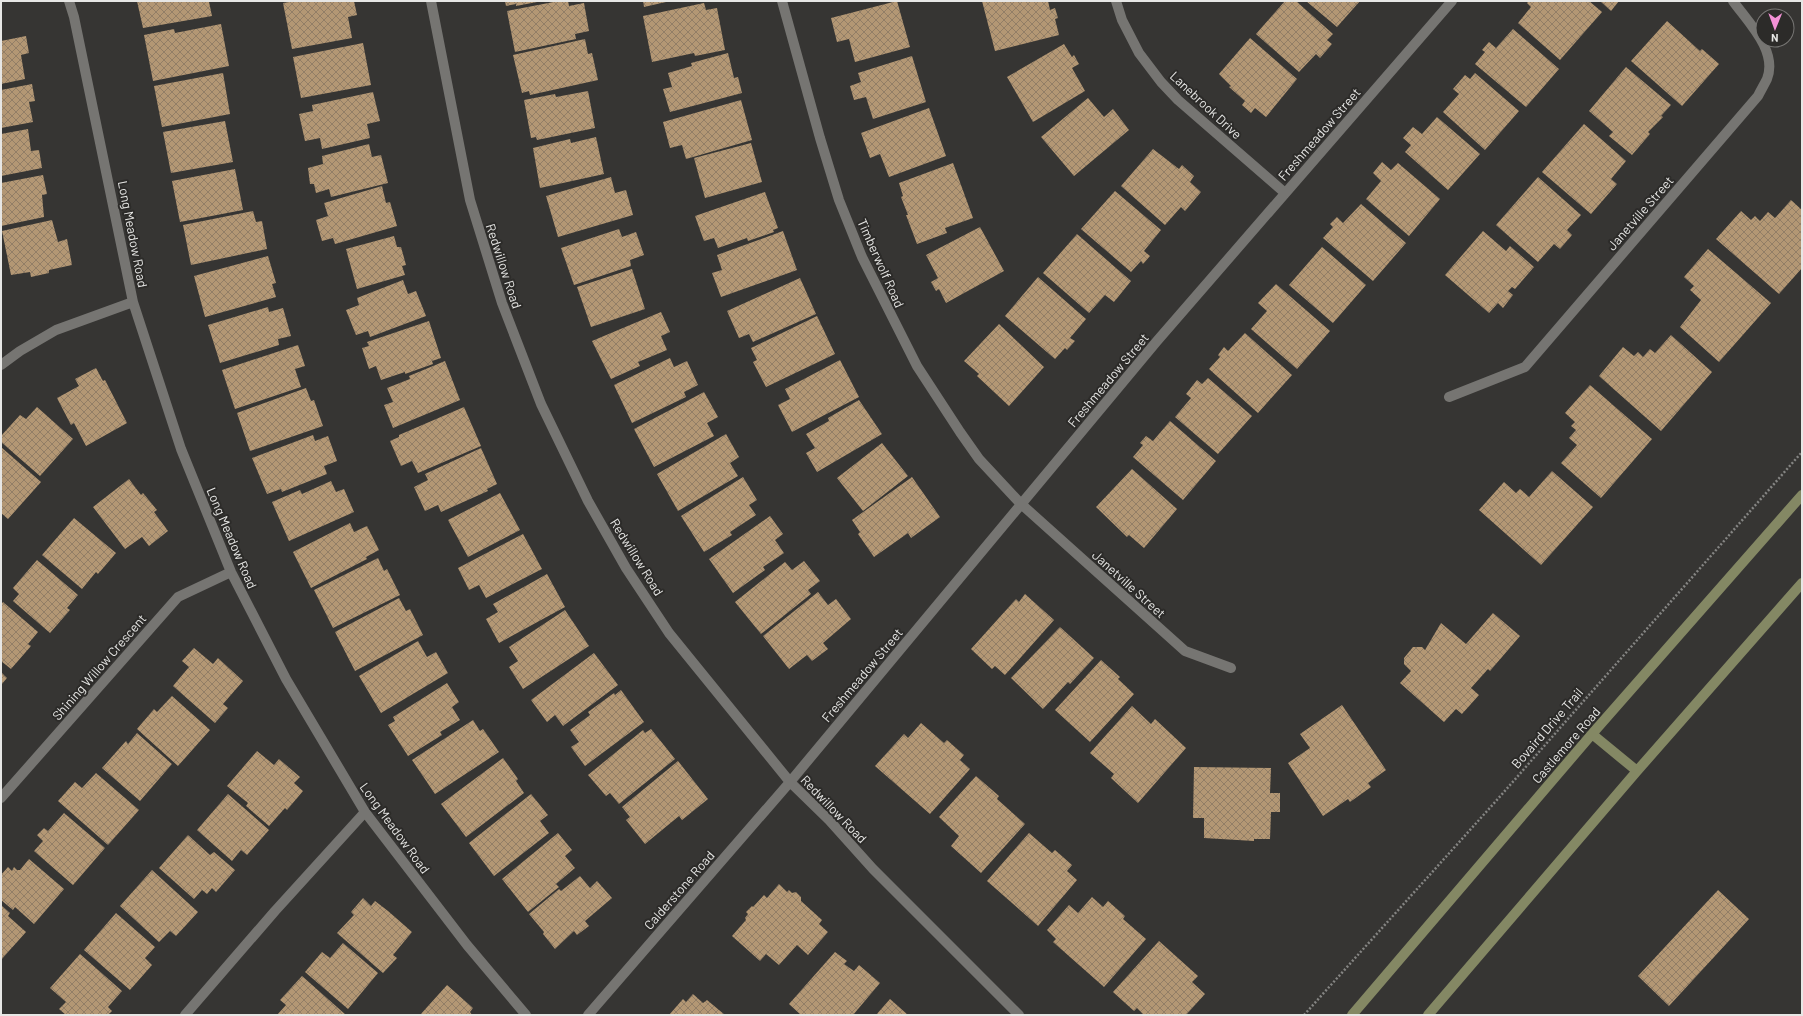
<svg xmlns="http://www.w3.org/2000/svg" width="1803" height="1016" viewBox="0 0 1803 1016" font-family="Barlow,sans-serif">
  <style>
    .building { fill: url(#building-cross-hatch) }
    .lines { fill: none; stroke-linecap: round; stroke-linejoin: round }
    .path { stroke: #858583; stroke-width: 2.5; stroke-dasharray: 2 2; stroke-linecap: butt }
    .minor { stroke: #767572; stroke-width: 10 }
    .secondary { stroke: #848864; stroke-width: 10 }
    .labels { text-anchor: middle; stroke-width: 4; stroke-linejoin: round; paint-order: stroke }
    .street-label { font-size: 13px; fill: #e7e7e5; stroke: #2c2b29 }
  </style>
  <defs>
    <pattern id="building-cross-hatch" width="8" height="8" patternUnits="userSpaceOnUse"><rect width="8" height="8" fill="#b39774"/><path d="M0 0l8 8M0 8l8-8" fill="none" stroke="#927e66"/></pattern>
  </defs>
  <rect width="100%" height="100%" fill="#363533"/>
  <path class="building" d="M137 1H213L209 2 212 16 143 28Z
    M296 1H354L357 15 348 17 352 38 292 49 283 3Z
    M505 1H537V2L516 6V4L506 6Z
    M559 1H568L569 6 584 3 589 31 575 34 576 39 515 52 507 11Z
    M643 1H666V2L644 7Z
    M897 1 910 47 855 62 849 39 837 42 831 18Z
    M982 1H1048L1050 10 1055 8 1058 18 1055 19 1059 35 995 51Z
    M1285 1H1296L1333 34 1327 40 1332 44 1320 58 1316 54 1299 72 1256 34Z
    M1306 1H1360L1337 27Z
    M1529 1H1589L1602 12 1560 60 1518 23 1531 7 1527 3Z
    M1600 1H1619L1611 11Z
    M704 3 706 10 717 8 725 50 695 56 694 53 652 62 643 16Z
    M1667 21 1700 51 1702 49 1719 64 1682 106 1631 61Z
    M221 24 229 66 153 81 144 35 174 29 175 33Z
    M1513 29 1559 69 1526 107 1475 64 1485 52 1482 50 1489 42 1496 48Z
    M26 36 29 53 21 55 25 79 1 84V41Z
    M1250 38 1297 79 1266 117 1255 108 1251 113 1242 105 1245 101 1229 87 1231 86 1219 74Z
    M585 39 588 54 592 53 598 80 530 95 529 91 522 93 513 55Z
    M363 43 371 85 301 98 293 57Z
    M1064 44 1072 57 1074 55 1079 64 1072 68 1085 91 1033 122 1007 77Z
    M728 53 734 78 738 77 742 93 670 112 663 89 672 87 668 73 692 66 691 63Z
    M912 56 926 102 873 119 866 97 854 100 850 86 861 82 858 73Z
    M1626 67 1671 105 1661 116 1663 117 1648 132 1650 134 1632 155 1609 136 1613 132 1589 111Z
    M223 73 230 114 162 127 154 86Z
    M1475 73 1519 111 1485 150 1443 112 1459 94 1453 89 1465 75 1470 79Z
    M32 84 35 101 29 102 33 122 1 128V90Z
    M588 91 595 128 537 140 536 137 531 138 524 100 555 94 556 97Z
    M373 92 380 121 367 124 370 138 322 149 320 138 305 141 299 114 313 111 312 105Z
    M1088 98 1104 117 1113 109 1129 130 1074 176 1041 137Z
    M741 100 752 140 686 159 682 145 670 148 663 122Z
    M929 108 946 156 889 177 880 154 870 158 861 133Z
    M1437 117 1480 154 1448 190 1405 152 1411 145 1403 138 1413 127 1422 134Z
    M225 121 233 162 171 173 163 132Z
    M1584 124 1626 161 1611 179 1617 184 1591 214 1542 172Z
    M28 129 31 151 39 150 42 168 1 176V134Z
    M596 137 604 174 540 188 533 148 570 139 571 143Z
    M751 143 762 182 705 198 694 158Z
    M369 144 372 157 381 155 388 183 331 197 329 189 316 193 314 184H310L308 168 323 164 322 156Z
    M1153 149 1179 169 1182 165 1194 176 1190 182 1201 192 1185 211 1181 207 1165 225 1121 186Z
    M1382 162 1391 170 1398 163 1440 199 1409 236 1366 199 1381 181 1373 173Z
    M953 163 973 218 945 228 947 233 917 244 906 215H908L901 197 903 196 899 183Z
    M235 169 243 210 180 222 172 181Z
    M43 175 47 194 42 195 44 217 1 226V183Z
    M611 177 615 193 626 190 633 215 558 237 546 196Z
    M1538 177 1581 215 1567 230 1572 235 1560 249 1554 244 1538 262 1496 225Z
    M382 186 386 203 390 202 397 226 335 244 333 238 322 241 316 220 328 216 324 203Z
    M1115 191 1161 230 1144 251 1150 256 1143 264 1141 261 1131 272 1081 229Z
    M765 192 778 228 773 230 774 232 748 241 747 238 718 248 714 238 704 241 695 216Z
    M1791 200 1802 210V268L1779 294 1716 239 1741 211 1751 220 1755 216 1760 221 1768 212 1775 218Z
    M1361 204 1406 243 1373 281 1323 238 1333 227 1330 224 1337 217 1343 223Z
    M253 211 256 222 262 221 267 249 191 265 183 225Z
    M52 220 58 242 67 239 72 265 49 270V273L31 277 30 272 11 275 2 231Z
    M980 227 1004 271 946 303 939 289 936 291 931 282 938 278 926 255Z
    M619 229 622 237 636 232 644 255 630 260 631 266 574 285 561 248Z
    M783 231 797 270 721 297 712 273 722 270 717 255Z
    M1483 231 1506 251 1510 246 1534 267 1515 289 1512 287 1508 291 1513 295 1503 308 1498 303 1489 313 1445 275Z
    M1077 234 1131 281 1114 302 1105 295 1089 313 1043 273Z
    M394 236 397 247H401L406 265 402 266 405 275 357 289 346 249Z
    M1322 247 1366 285 1333 323 1289 285Z
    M1708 249 1771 303 1719 362 1680 327 1701 300 1690 290 1694 286 1684 277Z
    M268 256 276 283 272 284 276 297 205 317 194 276Z
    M632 269 645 309 591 327 577 287Z
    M1038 277 1086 319 1070 338 1075 341 1067 350 1065 348 1055 359 1005 316Z
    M800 278 816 314 753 342 749 334 739 338 727 311Z
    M403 280 408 294 416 291 426 316 370 337 368 331 356 335 346 310 359 305 357 298Z
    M1276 284 1330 331 1297 369 1251 329 1267 311 1258 303Z
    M268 307 269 312 283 308 291 336 278 339 279 345 220 363 208 325Z
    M661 312 670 332 661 336 667 350 638 362 640 366 611 379 592 341Z
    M817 316 835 354 766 387 753 362 757 360 751 348Z
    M429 321 441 358 432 361 433 364 405 374V372L381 380 376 366 369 369 362 348 369 346 367 342Z
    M999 324 1044 367 1009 406 977 376 979 374 964 361Z
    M1245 333 1292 375 1258 413 1209 369 1220 357 1218 355 1224 347 1228 351Z
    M1671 335 1712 372 1661 431 1599 376 1623 347 1634 356 1638 352 1643 357 1650 349 1655 353Z
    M298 345 305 366 295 369 301 387 235 409 222 370Z
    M670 358 674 367 687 361 698 385 684 392 686 397 632 423 614 385Z
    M840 360 859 397 792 432 778 405 790 399 785 389Z
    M445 361 460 400 393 428 384 405 393 402 387 388 410 379 409 376Z
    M96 368 103 381 105 380 127 423 86 446 74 423 71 425 57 398 79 386 75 379Z
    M1208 378 1252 416 1218 454 1175 417 1191 398 1186 394 1197 380 1202 384Z
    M1590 385 1652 439 1601 498 1561 463 1577 445 1569 438 1576 430 1571 426 1575 422 1565 413Z
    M306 388 311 401 314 400 323 426 250 451 237 413Z
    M704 392 718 417 707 423 714 436 654 467 634 429Z
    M859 400 882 434 817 472 806 453 815 448 806 434 829 421 828 418Z
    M37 407 73 439 40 476 1 442V436L20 415 26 419Z
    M464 407 481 446 418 473 412 461 401 466 390 441 399 437V435Z
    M1170 421 1216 461 1183 500 1133 457 1143 445 1140 443 1146 436 1153 441Z
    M726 434 739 457 730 463 738 476 678 511 657 474Z
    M313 435 315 441 328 436 337 461 324 466 327 474 282 492 281 489 267 494 252 458Z
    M882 443 908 476 863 511 837 478Z
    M1 447 41 482 8 519 1 513Z
    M481 448 497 484 487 489 488 491 441 512 438 505 425 511 414 487 428 480 425 474Z
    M1132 469 1177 509 1144 548 1129 535 1127 537 1096 507Z
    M1552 471 1593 507 1541 565 1479 510 1504 482 1516 493 1520 489 1529 497Z
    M743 477 757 500 749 505 756 515 730 532 732 535 704 552 681 516Z
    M912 477 940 517 911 538 908 533 874 557 858 534 860 532 852 520Z
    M129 479 141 495 143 493 157 510 154 512 168 531 149 546 142 537 125 549 93 507Z
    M331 481 336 492 344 489 354 512 289 541 272 502 300 490 302 494Z
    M500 493 520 530 468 557 448 520Z
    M770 516 783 534 775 540 784 553 763 567 765 570 733 593 709 559Z
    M74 518 116 553 98 574 96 572 82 589 42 555Z
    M350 523 354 532 367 526 379 550 366 557 367 559 311 588 293 552Z
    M523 534 542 569 486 598 479 585 469 590 458 568Z
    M378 558 384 571 387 569 400 595 333 628 314 590Z
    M37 560 78 595 67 608 70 610 50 633 13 601 19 594 13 588Z
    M804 561 820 581 808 590 811 594 761 634 735 602 785 562 792 570Z
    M547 574 565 607 499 643 486 619 498 612 493 604Z
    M818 592 828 605 836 599 851 619 823 643 828 649 812 661 807 655 789 669 763 636Z
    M1025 594 1054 620 1005 675 995 666 992 669 971 649 1016 599 1019 602Z
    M399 598 406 611 410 609 423 635 355 671 335 632Z
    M3 602 38 632 28 644 31 646 11 669 1 661V604Z
    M565 610 589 646 523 689 509 667 518 661 509 647Z
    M1493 613 1520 636 1490 671 1488 669 1471 688 1479 695 1462 714 1456 709 1444 722 1400 683 1411 671 1404 664V658L1413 647H1422L1425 650 1441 623 1466 644Z
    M1060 627 1094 658 1070 684 1068 682 1043 709 1011 678Z
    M418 641 427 657 436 652 448 673 381 713 359 676Z
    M194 648 213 664 218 658 243 681 223 704 228 708 215 723 173 686 189 667 182 661Z
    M594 653 618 685 563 726 555 715 547 722 531 700Z
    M1101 660 1120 677 1118 679 1134 694 1090 742 1055 710Z
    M1 672 7 678 1 685Z
    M447 683 459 702 452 707 460 720 440 732 442 735 408 756 388 725 395 721 393 717Z
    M621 690 644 722 585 766 571 747 579 742 570 730 590 715 588 712 614 693 615 695Z
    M172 696 210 730 178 766 137 729 154 709 157 712Z
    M1342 705 1386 770 1368 783 1371 787 1350 802 1348 799 1323 816 1288 763 1310 748 1300 734Z
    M1132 706 1151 724 1155 719 1186 748 1138 803 1111 778 1114 774 1090 753Z
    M473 720 480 731 483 729 499 752 435 794 412 760Z
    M921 723 944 743 947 740 964 755 960 760 970 769 930 814 875 766 904 734 908 738Z
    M651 729 675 759 619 804 610 793 606 796 588 775 643 730 645 733Z
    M137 733 172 764 140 801 102 768 126 741 128 744Z
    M257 751 274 765 279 759 300 777 294 783 303 791 287 810 285 808 269 826 246 806 248 803 227 786Z
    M503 758 518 779 516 781 524 793 466 837 441 804Z
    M678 761 708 799 682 820 679 816 645 844 626 820 630 817 622 807Z
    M1194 767 1271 768 1270 793H1280V812H1271L1270 839H1254V841L1204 838V818H1193Z
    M96 773 139 810 108 845 58 801 75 782 82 788Z
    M976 776 999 796 997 799 1025 824 981 873 951 846 959 836 939 817Z
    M228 794 269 830 247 855 241 850 232 861 197 830Z
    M531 794 548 815 540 821 549 833 494 876 469 843Z
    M64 813 105 848 73 885 34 851 43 841 37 835 44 828 48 831Z
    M558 833 572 850 565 856 575 868 556 884 559 887 528 912 502 879Z
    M1029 833 1052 853 1055 850 1072 865 1067 871 1077 880 1038 926 987 881Z
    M188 835 210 855 214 852 235 870 216 892 212 888 207 894 202 890 194 899 159 868Z
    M29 859 64 889 34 924 15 907 13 910 1 900V875L8 867 12 871 14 867 17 870H20Z
    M152 870 198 912 176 936 170 931 159 942 120 906Z
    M580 876 590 888 597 881 612 898 585 921 589 926 577 935 574 931 555 949 543 934 544 932 529 914 559 889 561 891Z
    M779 884 787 892 789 890 792 893 796 892 801 897V901L822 920 819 924 828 932 808 955 797 945 779 965 766 954 760 961 732 936 746 920 745 918 748 914 746 912 752 906 753 907 764 895 767 898Z
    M1718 890 1749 919 1669 1006 1638 976Z
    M1092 897 1103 907 1108 901 1125 916 1123 919 1146 939 1104 987 1053 942 1056 939 1047 930 1069 905 1078 913Z
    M363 898 371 906 375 901 388 911 412 932 393 955 397 958 383 973 337 933 354 915 351 912Z
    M1 905 10 913 8 916 26 932 1 960Z
    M116 913 155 947 145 958 152 965 130 990 84 950Z
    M1159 941 1198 976 1192 982 1205 994 1186 1015H1144L1137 1008 1134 1011 1113 992Z
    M343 943 378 973 348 1009 305 972 322 952 330 958Z
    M835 952 847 961 844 964 854 971 859 965 880 983 853 1015H801L789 1004Z
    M80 954 122 991 108 1007 112 1011 108 1015H66L59 1009 66 1002 50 988Z
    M302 976 346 1015H277L286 1005 280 1000Z
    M447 985 473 1008 470 1012 472 1015H420Z
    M693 994 703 1003 707 1000 725 1015H669L683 999 686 1002Z
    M890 999 908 1015H876Z"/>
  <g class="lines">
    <path class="path" d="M1304 1015 1496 801 1802 452"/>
    <path class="minor" d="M69 1 74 17 133 302 181 449 231 572 286 679 365 812 467 945 526 1015
      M431 1 470 200 502 303 541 404 588 501 626 568 669 633 790 782 829 820 873 869 1019 1015
      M782 1 820 138 839 200 862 257 917 366 960 432 979 459 1020 503 1185 651 1231 668
      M1116 1 1122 20 1139 53 1161 82 1178 100 1285 193
      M1 365 20 351 56 330 133 302
      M1449 397 1525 367 1758 96C1761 90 1764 85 1767 79 1778 51 1748 22 1733 1
      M1 798 178 597 231 572
      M185 1015 275 911 365 812
      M588 1015 790 782 1157 341 1452 1"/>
    <path class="secondary" d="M1592 734 1637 771
      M1352 1015 1592 734 1802 495
      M1428 1015 1637 771 1802 583"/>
  </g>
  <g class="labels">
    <g class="street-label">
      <text transform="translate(1206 105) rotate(43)" y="5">Lanebrook Drive</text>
      <text transform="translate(1319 134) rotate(-49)" y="5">Freshmeadow Street</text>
      <text transform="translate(1640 213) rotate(-49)" y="5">Janetville Street</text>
      <text transform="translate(133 234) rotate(79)" y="5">Long Meadow Road</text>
      <text transform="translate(881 263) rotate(66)" y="5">Timberwolf Road</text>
      <text transform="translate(504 266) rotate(72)" y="5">Redwillow Road</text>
      <text transform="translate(1108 380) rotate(-50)" y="5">Freshmeadow Street</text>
      <text transform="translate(232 538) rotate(67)" y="5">Long Meadow Road</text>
      <text transform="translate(637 557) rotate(58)" y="5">Redwillow Road</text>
      <text transform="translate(1129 584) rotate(42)" y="5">Janetville Street</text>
      <text transform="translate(99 667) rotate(-49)" y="5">Shining Willow Crescent</text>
      <text transform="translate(862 675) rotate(-50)" y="5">Freshmeadow Street</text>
      <text transform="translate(1547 728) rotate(-49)" y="5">Bovaird Drive Trail</text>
      <text transform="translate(1566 745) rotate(-49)" y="5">Castlemore Road</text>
      <text transform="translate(834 809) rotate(46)" y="5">Redwillow Road</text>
      <text transform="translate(395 828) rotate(54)" y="5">Long Meadow Road</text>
      <text transform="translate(679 890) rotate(-49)" y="5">Calderstone Road</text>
    </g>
  </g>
  <rect width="1803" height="1016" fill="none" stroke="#e7e7e5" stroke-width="4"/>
  <g transform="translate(1775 28) rotate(181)"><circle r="19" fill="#2c2b29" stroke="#777674"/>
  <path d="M0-3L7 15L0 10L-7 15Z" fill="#f391d6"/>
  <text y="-6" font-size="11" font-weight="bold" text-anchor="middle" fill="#e7e7e5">N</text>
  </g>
</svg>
